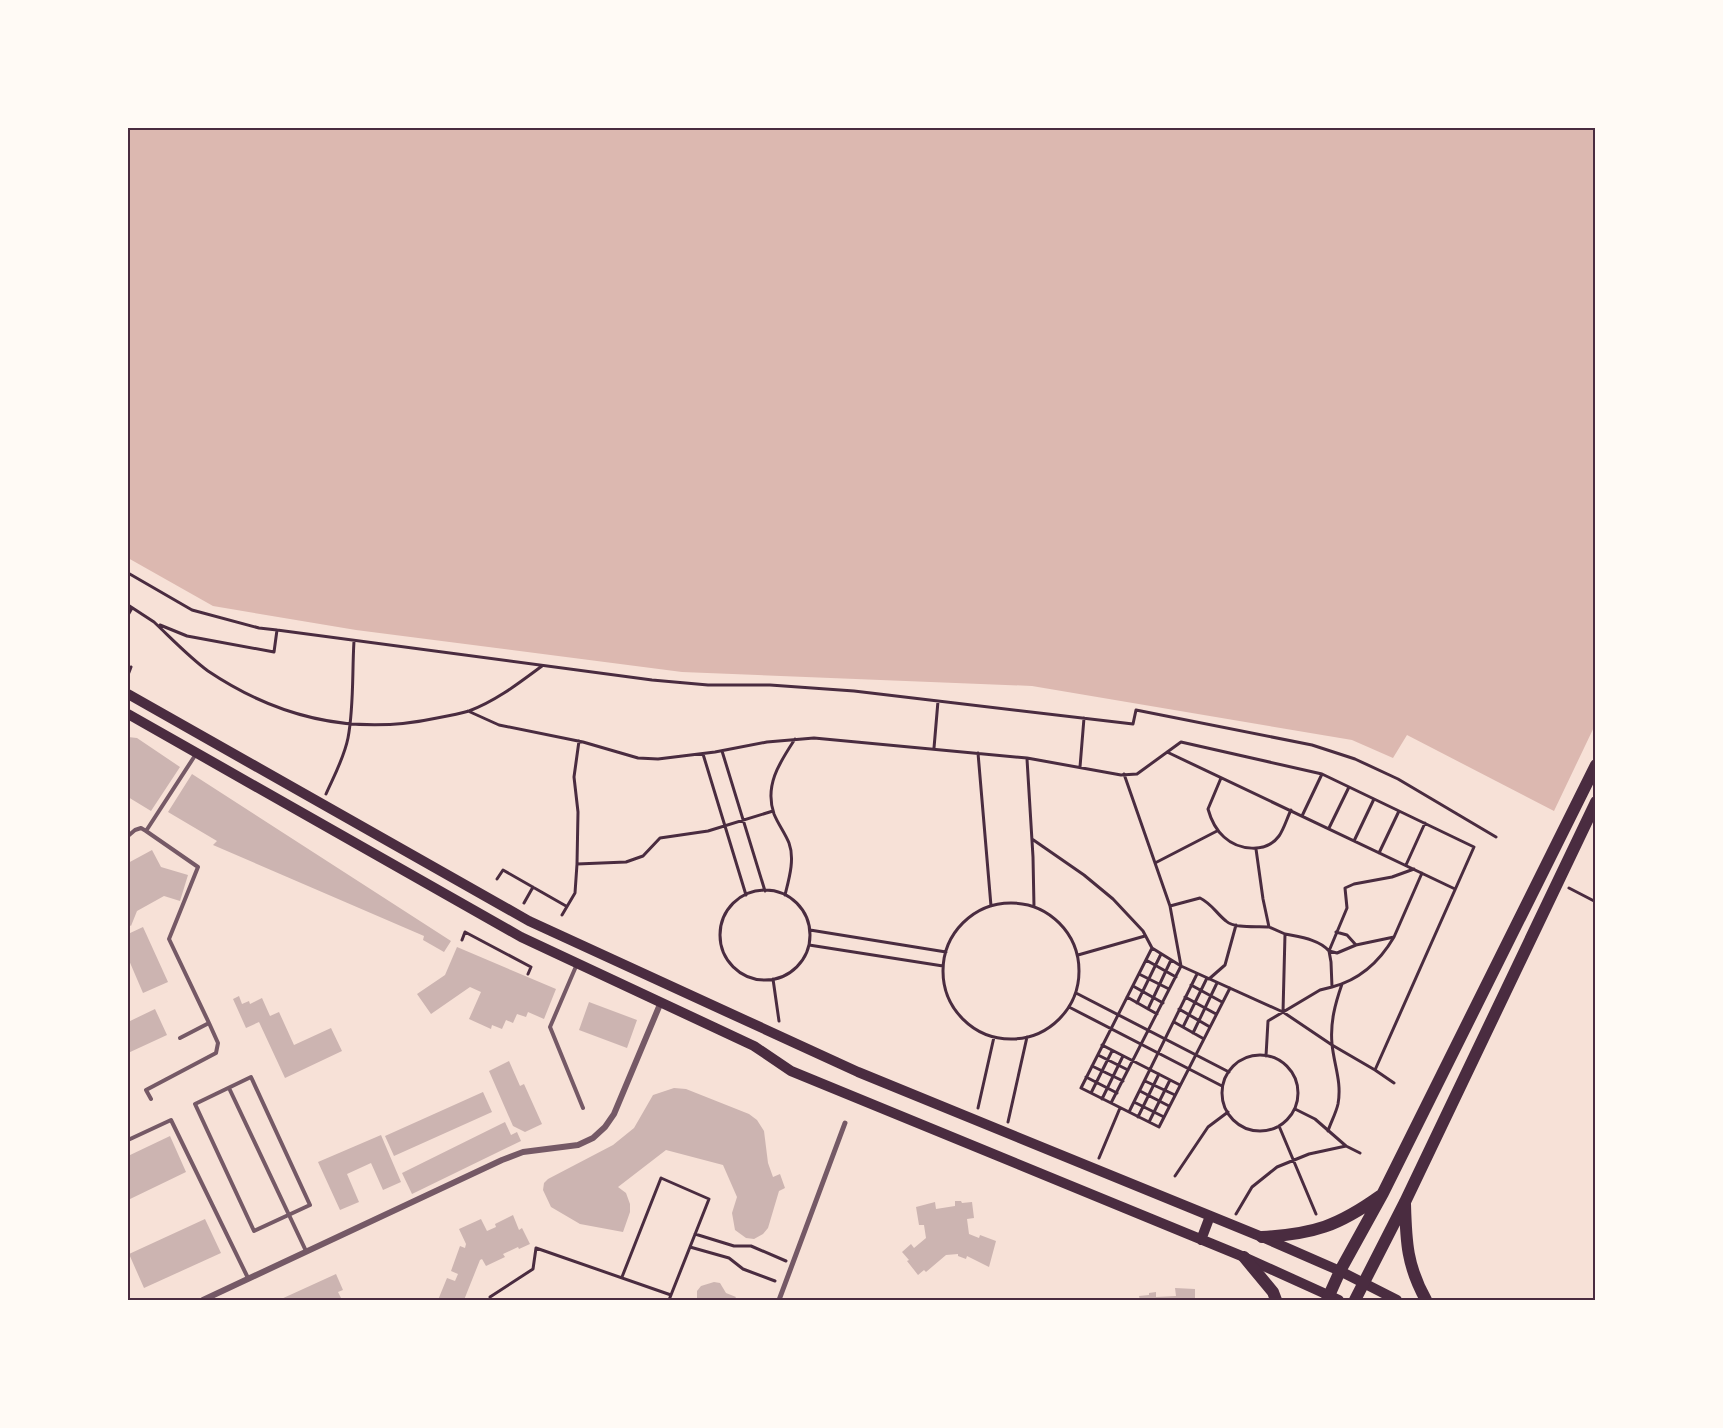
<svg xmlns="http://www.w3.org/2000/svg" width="1723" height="1428" viewBox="0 0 1723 1428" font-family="Spectral,serif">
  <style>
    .water { fill: #dcb8b0 }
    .building { fill: #ccb4b1 }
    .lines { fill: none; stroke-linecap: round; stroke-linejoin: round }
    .path { stroke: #4a2c40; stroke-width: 3 }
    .service { stroke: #755966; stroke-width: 4 }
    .pedestrian { stroke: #755966; stroke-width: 5 }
    .minor { stroke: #755966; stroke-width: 6 }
    .secondary { stroke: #4a2c40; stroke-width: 10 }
    .primary { stroke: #4a2c40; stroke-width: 12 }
    .neatline { fill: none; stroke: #4a2c40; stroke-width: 2 }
  </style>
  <rect width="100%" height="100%" fill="#f7e1d7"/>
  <path class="water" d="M128 128H1595V725L1554 811 1407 735 1393 758 1352 740 1032 686 682 672 356 630 213 606 128 558Z"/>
  <path class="building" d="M128 737 137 738 180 767 151 811 128 797Z
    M192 774 451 941 444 952 423 940 424 936 213 845 217 841 168 812Z
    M152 850 161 867 188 875 180 901 164 896 137 911 131 926 128 924V863Z
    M143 927 168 982 143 993 128 958V934Z
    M457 947 556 989 544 1019 528 1012 526 1017 517 1014 513 1023 506 1020 502 1029 492 1025 491 1029 469 1019 481 992 470 987 431 1014 417 994 445 975Z
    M239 996 242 1004 249 1001 250 1004 262 998 270 1016 279 1012 294 1045 331 1028 342 1051 285 1078 259 1022 246 1028 233 999Z
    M589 1002 637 1020 627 1048 579 1030Z
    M155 1009 167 1035 128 1053V1022Z
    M509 1061 520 1086 524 1084 542 1124 525 1132 513 1126 489 1071Z
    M674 1088 686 1089 749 1114 757 1120 764 1131 768 1163 773 1177 780 1174 785 1188 779 1191 768 1228 763 1234 754 1239 746 1238 735 1230 732 1213 737 1197 723 1165 666 1150 618 1187 626 1193 630 1204V1212L623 1232 580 1224 551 1207 543 1190 544 1183 548 1179 613 1145 634 1128 653 1095Z
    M483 1092 492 1112 394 1156 385 1136Z
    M505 1122 511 1135 517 1132 521 1141 412 1194 402 1173Z
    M381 1135 401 1182 383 1190 371 1163 347 1174 359 1202 340 1210 318 1162Z
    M170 1136 186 1172 128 1200V1156Z
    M955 1201H961L962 1203 972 1202 974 1218 967 1219 969 1234 979 1238 980 1235 996 1241 989 1267 967 1256 966 1259 958 1256V1254L946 1255 926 1272 924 1270 918 1275 907 1261 909 1260 902 1252 911 1244 914 1248 926 1238 924 1225H919L916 1207 935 1202 936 1209 955 1206Z
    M513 1215 519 1230 522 1228 530 1244 519 1249 518 1247 503 1254 505 1257 486 1266 482 1259 480 1260 464 1300H438L447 1278 455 1281 458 1274 451 1271 460 1246 465 1248 466 1244 459 1229 481 1219 487 1231 496 1227 495 1224Z
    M205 1219 221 1253 144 1288 129 1254Z
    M336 1274 343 1290 338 1292 342 1300H279Z
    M714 1282 720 1283 726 1293 736 1297 734 1300H697V1291L701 1286Z
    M1175 1288 1195 1289V1300H1140L1139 1296 1149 1295V1293L1156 1292V1297L1176 1296Z"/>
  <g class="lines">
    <path class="path" d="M128 573 192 610 259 628 277 630 652 680 708 685H770L854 691 1133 724 1136 710 1312 745 1355 759 1398 779 1496 837
      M128 605 154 622
      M128 615 132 608
      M154 622C171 638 189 657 208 671 278 718 354 736 437 718 448 716 459 714 469 711 496 701 519 683 542 666
      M160 625 187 636 274 652 277 630
      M128 675 131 667
      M468 711 499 725 583 742 638 758 658 759 715 752 767 742 814 738 1027 758 1121 775 1137 774 1181 742 1322 774 1474 847 1375 1070 1394 1083
      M934 748 938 701
      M722 751 765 891
      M1167 752 1455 889
      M978 753 991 906
      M703 754 746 895
      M1027 759 1033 857 1034 907
      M1080 767 1084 718
      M1221 778 1208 809C1211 820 1215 829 1224 837 1238 850 1266 854 1279 836 1284 829 1287 818 1291 810
      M326 794C334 776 344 758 348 738 354 707 352 673 354 641
      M1302 816 1322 774
      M1329 828 1349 787
      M1032 839 1084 875 1113 899 1143 931 1152 948 1181 966 1283 1012 1332 1045 1375 1070
      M1354 841 1374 799
      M1256 849 1263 899 1269 927 1285 934 1283 1012
      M1379 853 1399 811
      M1155 863 1217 831
      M577 864 578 812 574 777 579 741
      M1406 865 1425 823
      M497 879 503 870 566 906
      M1569 888 1596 902
      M720 935a45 45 0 1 1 90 0a45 45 0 1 1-90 0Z
      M785 895C789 879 795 859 789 843 785 833 778 824 774 814 764 785 780 762 795 739
      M943 971a68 68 0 1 1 136 0a68 68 0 1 1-136 0Z
      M524 903 533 887
      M1170 906 1200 898C1212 904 1216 913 1226 921 1235 929 1257 926 1269 927
      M562 915 575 893 577 864 626 862 643 856 660 838 708 831 773 811
      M810 930 946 952
      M1336 932 1347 935 1356 945 1394 937 1422 873
      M1285 934C1299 937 1319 939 1329 951L1337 953 1356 945
      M462 940 465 932 531 967 528 974
      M809 945 943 966
      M1152 948 1081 1088 1159 1127 1230 988
      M1078 955 1145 936
      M1146 960 1176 977
      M1139 974 1169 989
      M773 979 779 1021
      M1209 979 1225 965 1236 925
      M1191 985 1222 1002
      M1133 986 1163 1003
      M1332 987C1359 980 1380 961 1394 937
      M1076 993 1229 1072
      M1127 997 1157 1014
      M1185 997 1216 1014
      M1137 1003 1161 954
      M1069 1007 1222 1086
      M1148 1009 1171 960
      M1179 1009 1210 1027
      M1174 1022 1204 1039
      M1183 1027 1207 978
      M1193 1033 1217 983
      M1102 1045 1180 1085
      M1098 1055 1128 1070
      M1222 1093a38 38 0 1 1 76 0a38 38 0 1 1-76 0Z
      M1266 1056 1268 1021 1320 990 1332 987 1331 962 1329 951 1347 908 1345 888 1354 884 1392 877 1414 869
      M1092 1066 1123 1081
      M1086 1077 1117 1093
      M1145 1081 1175 1095
      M1140 1091 1169 1106
      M1091 1093 1112 1051
      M1102 1099 1123 1056
      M1134 1102 1164 1117
      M1111 1103 1181 966 1170 906 1124 774
      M978 1108 994 1037
      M1295 1109 1315 1119 1346 1146
      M1129 1112 1197 974
      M1138 1117 1159 1074
      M1008 1122 1027 1037
      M1149 1122 1170 1080
      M1279 1126 1316 1214
      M1328 1131C1331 1122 1336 1113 1338 1104 1342 1082 1334 1065 1332 1044 1330 1023 1335 1004 1342 984
      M1099 1158 1120 1108
      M1175 1176 1208 1127 1228 1112
      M1236 1214 1252 1187 1277 1167 1309 1154 1346 1146 1360 1153
      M695 1234 734 1246H751L786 1261
      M690 1247 729 1258 743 1269 775 1281
      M622 1277 661 1178 709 1199 669 1300
      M491 1300 490 1297 533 1269 536 1248 671 1295"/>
    <path class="service" d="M128 836 135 830 141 828 146 831
      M577 964 550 1027 583 1108
      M180 1038 209 1023 169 939 198 867 146 831 196 754
      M251 1077 310 1205 254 1231 195 1104Z
      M229 1088 306 1251
      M151 1099 146 1090 216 1053 218 1043 209 1023
      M128 1140 171 1120 248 1278"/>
    <path class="pedestrian" d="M779 1300 845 1123"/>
    <path class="minor" d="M203 1300 502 1160 523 1152 578 1145 593 1138 605 1127 614 1114 661 1002"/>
    <path class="secondary" d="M128 694 529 921 858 1072 1262 1237 1340 1271 1397 1300
      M128 714 521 937 754 1046 791 1071 1244 1257 1339 1300
      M1201 1240 1210 1216"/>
    <path class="primary" d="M1405 1204C1406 1242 1407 1266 1426 1300
      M1262 1237C1314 1234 1338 1226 1380 1196
      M1244 1257 1273 1292 1276 1300
      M1327 1300 1340 1271 1383 1193 1596 765
      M1355 1300 1405 1202 1596 802"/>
  </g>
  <rect width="1723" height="1428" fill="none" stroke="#fffaf5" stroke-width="258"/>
  <rect x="129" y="129" width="1465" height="1170" class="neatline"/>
</svg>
